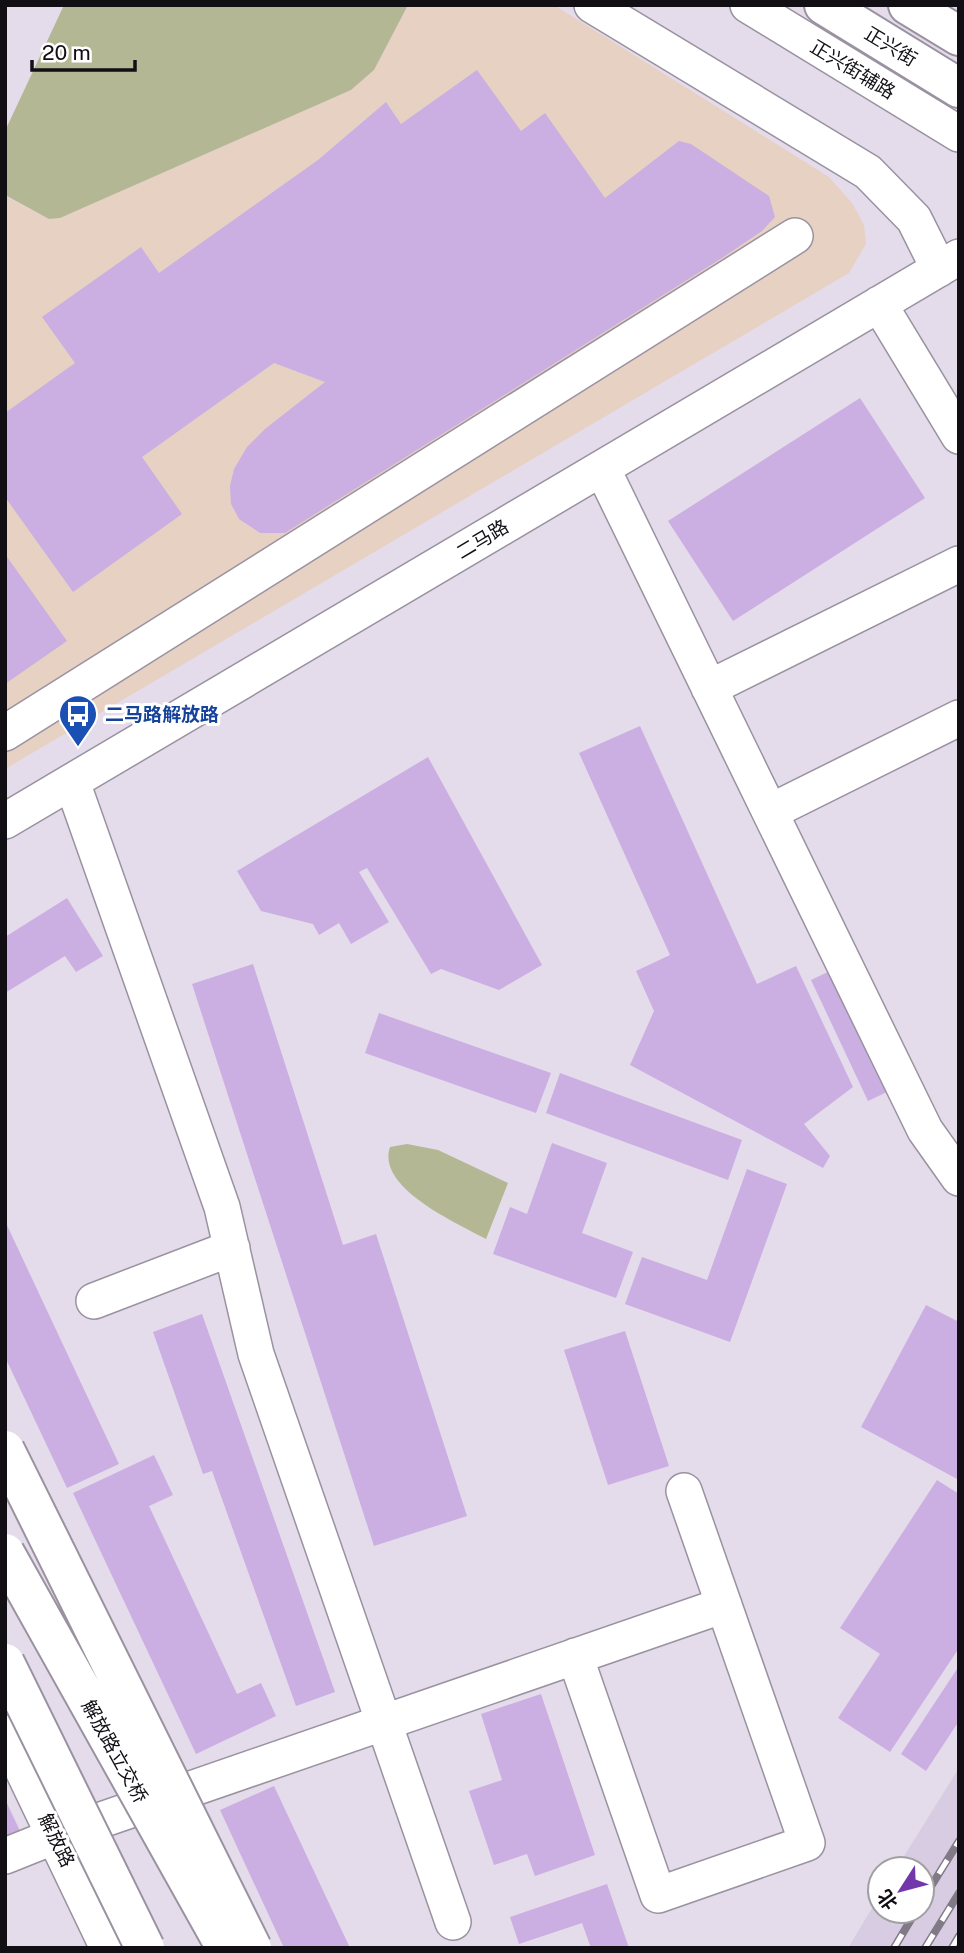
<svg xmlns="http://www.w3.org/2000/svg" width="964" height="1953" viewBox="0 0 964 1953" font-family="'Public Sans','Noto Sans SC',sans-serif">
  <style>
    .commercial { fill: #e6d1c3 }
    .built { fill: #d8cce2 }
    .green { fill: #b4b794 }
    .building { fill: #cbafe2 }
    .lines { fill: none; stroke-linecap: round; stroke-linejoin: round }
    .minor-casing { stroke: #9a92a0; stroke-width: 38 }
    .major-casing { stroke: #9a92a0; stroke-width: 42 }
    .minor { stroke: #fff; stroke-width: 35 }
    .major { stroke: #fff; stroke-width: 38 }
    .rail-casing { stroke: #817a86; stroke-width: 8 }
    .rail { stroke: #fff; stroke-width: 5; stroke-dasharray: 16; stroke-linecap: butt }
    .major-bridge-casing { stroke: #9a92a0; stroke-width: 42; stroke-linecap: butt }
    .major-bridge { stroke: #fff; stroke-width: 38 }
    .labels { text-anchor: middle; stroke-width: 6; stroke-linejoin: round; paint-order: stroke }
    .street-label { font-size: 19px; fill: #110e14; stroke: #fff }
    .transit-label { font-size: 19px; font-weight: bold; fill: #164399; stroke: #fff; text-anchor: start }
  </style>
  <rect width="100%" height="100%" fill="#e4dbeb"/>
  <path class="commercial" d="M408 5H554L829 177 852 203 864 225 866 244 849 273 5 769V196L49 219 60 218 351 90 374 70Z"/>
  <path class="built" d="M959 1768V1948H848L880 1895V1911H922V1869H896Z"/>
  <path class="green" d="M64 5H408L374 70 351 90 60 218 49 219 5 195V131Z
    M407 1144 438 1150 508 1183 486 1239C457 1223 376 1188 390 1147Z"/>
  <path class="building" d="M477 70 521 131 545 113 605 198 679 141 691 144 769 196 775 217 762 231 722 258 285 533H260L239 519 231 504 230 486 234 469 247 447 265 429 325 382 274 363 142 457 182 514 73 592 5 497V413L75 363 42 317 141 247 159 273 318 160 386 102 401 124Z
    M860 398 925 498 733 621 668 521Z
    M5 554 67 641 5 684Z
    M640 726 757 984 796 966 853 1087 804 1124 830 1156 823 1168 630 1065 654 1011 636 971 670 955 579 753Z
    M428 757 542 965 499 990 441 969 431 974 367 868 359 872 389 922 351 944 339 923 319 935 313 924 261 911 237 871Z
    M67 898 103 956 76 972 65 956 5 993V937Z
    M253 964 343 1245 376 1234 467 1516 374 1546 192 984Z
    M832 970 889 1091 868 1101 811 980Z
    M379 1013 551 1073 536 1113 365 1053Z
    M560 1073 742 1140 728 1180 546 1113Z
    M552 1143 607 1163 582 1233 633 1252 616 1298 493 1254 510 1207 527 1214Z
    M747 1169 787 1184 730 1342 625 1304 642 1257 707 1280Z
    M5 1221 119 1464 67 1488 5 1357Z
    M926 1305 959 1322V1480L861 1427Z
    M202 1314 335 1692 296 1706 212 1471 203 1474 153 1332Z
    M625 1331 669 1466 608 1485 564 1350Z
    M154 1455 173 1495 149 1506 237 1694 261 1683 276 1716 196 1754 73 1493Z
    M937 1480 959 1494V1648L890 1752 838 1718 880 1654 840 1628Z
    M959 1666V1721L926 1771 901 1754Z
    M541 1694 595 1855 535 1876 527 1854 494 1865 469 1791 502 1780 481 1714Z
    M274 1786 350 1948H284L220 1810Z
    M5 1799 20 1831 5 1837Z
    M607 1884 629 1948H591L582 1923 519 1944 510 1917Z"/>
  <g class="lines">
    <defs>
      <path id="minor" d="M592 5 868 172 914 219 939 269
        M748 5 959 134
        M879 304 959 436
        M602 468 925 1130 959 1178
        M709 688 959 564
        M5 733 795 236
        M72 782 222 1207 256 1354 453 1922
        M770 812 959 718
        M5 821 959 257
        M94 1301 232 1248
        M575 1656 658 1895 807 1843 684 1491
        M5 1733 108 1948
        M5 1856 55 1836 724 1605"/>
      <path id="major" d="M824 5 959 88
        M908 5 959 36"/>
    </defs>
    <use href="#minor" class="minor-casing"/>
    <use href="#major" class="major-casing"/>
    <use href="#minor" class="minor"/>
    <use href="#major" class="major"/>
    <defs>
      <path id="rail" d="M922 1901 959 1841
        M894 1948 916 1911
        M925 1948 959 1893
        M952 1948 959 1936"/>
    </defs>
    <use href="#rail" class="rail-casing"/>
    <use href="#rail" class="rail"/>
    <defs>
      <path id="major-bridge" d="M5 1450 252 1948
        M5 1553 226 1948
        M5 1663 145 1948"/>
    </defs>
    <use href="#major-bridge" class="major-bridge-casing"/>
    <use href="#major-bridge" class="major-bridge"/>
  </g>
  <defs>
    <symbol id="bus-pin" viewBox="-11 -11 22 30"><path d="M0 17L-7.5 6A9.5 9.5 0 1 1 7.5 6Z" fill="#1a4fb4" stroke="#fff"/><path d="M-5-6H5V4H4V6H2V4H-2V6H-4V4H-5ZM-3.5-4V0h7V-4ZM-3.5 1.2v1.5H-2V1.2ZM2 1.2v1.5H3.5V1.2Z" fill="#fff"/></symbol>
  </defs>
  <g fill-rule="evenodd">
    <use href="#bus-pin" x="56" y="692" width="44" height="60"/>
  </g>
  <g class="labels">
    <g class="street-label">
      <text transform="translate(891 46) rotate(31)" y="7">正兴街</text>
      <text transform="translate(853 69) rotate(31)" y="7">正兴街辅路</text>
      <text transform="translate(482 539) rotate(-31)" y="7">二马路</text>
      <text transform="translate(115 1751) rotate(61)" y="7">解放路立交桥</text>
      <text transform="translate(57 1840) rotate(64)" y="7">解放路</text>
    </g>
    <g class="transit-label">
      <text x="105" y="721">二马路解放路</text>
    </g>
  </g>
  <rect width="964" height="1953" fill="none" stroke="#110e14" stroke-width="14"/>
  <g transform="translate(901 1890) rotate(234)"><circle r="33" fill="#ffffff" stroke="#a09fa1" stroke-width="2"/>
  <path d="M0-5L12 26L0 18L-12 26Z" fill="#7337ac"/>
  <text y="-10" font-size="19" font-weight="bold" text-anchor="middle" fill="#110e14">北</text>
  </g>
  <path d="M32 60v10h103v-10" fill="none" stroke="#110e14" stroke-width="3.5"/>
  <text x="42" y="60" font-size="21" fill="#110e14" stroke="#ffffff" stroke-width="5" paint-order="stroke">20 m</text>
</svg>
